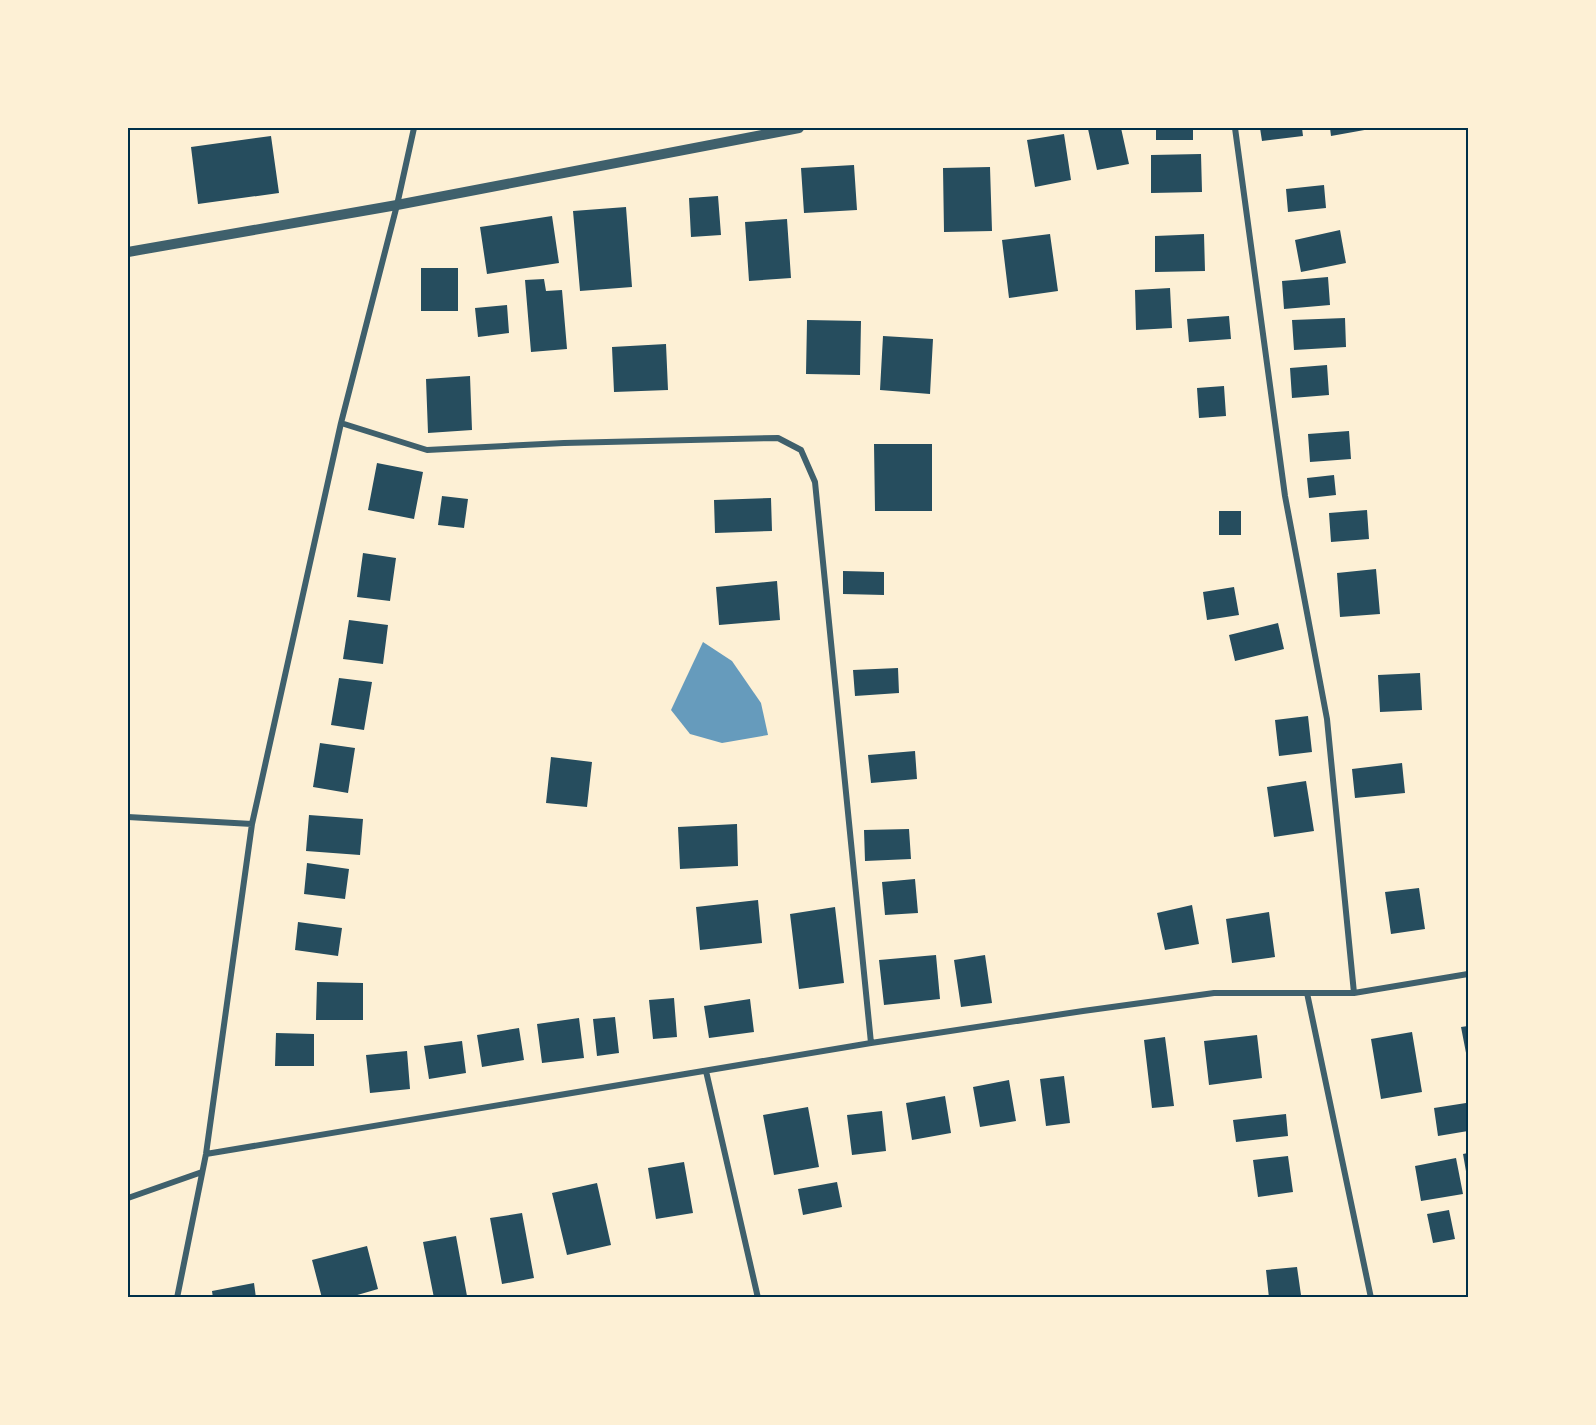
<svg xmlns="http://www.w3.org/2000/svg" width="1596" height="1425" viewBox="0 0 1596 1425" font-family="'IBM Plex Sans',sans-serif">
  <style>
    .water { fill: #669bbc }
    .building { fill: #264d5e }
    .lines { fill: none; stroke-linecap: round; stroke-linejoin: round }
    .minor { stroke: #3f606c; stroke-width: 6 }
    .tertiary { stroke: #3f606c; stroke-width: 10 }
    .neatline { fill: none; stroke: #003049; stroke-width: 2 }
  </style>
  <rect width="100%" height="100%" fill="#fdf0d5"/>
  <path class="water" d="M703 642 732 661 761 703 768 735 722 743 690 734 671 710Z"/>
  <path class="building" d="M1094 128H1121L1129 164 1097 170 1088 129Z
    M1156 128H1193V140H1156Z
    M1260 128H1302L1303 136 1262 141Z
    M1330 128H1370V129L1331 136Z
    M1064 134 1071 180 1035 187 1027 140Z
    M271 136 279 193 198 204 191 147Z
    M1201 154 1202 192 1151 193V155Z
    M854 165 857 210 804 213 801 168Z
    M990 167 992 231 944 232 943 168Z
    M1324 185 1326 208 1288 212 1286 189Z
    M718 196 721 235 691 237 689 198Z
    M626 207 632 287 580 291 573 211Z
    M552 216 559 263 487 274 480 227Z
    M787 219 791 278 749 281 745 222Z
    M1340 230 1346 263 1301 272 1295 240Z
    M1050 234 1058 291 1009 298 1002 240Z
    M1204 234 1205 271 1155 272V236Z
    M421 268H458V311H421Z
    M1328 277 1330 305 1284 309 1282 281Z
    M544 279 546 291 562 290 567 349 531 352 525 280Z
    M1170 288 1172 328 1136 330 1135 290Z
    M507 305 509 333 478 337 475 308Z
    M1229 316 1231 339 1189 342 1187 319Z
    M1345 318 1346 347 1294 350 1292 320Z
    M807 320 861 321 860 375 806 374Z
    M883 336 933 339 930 394 880 390Z
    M666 344 668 390 614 392 612 347Z
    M1327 365 1329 395 1292 398 1290 368Z
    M470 376 472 430 428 433 426 379Z
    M1224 386 1226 416 1199 418 1197 388Z
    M1349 431 1351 459 1310 462 1308 434Z
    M874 444H932V511H875Z
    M377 463 423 472 414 519 368 510Z
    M1334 475 1336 495 1309 498 1307 478Z
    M442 496 468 499 464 528 438 525Z
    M771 498 772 531 715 533 714 500Z
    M1367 510 1369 539 1331 542 1329 513Z
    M1219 511H1241V535H1219Z
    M363 553 396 558 390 601 357 597Z
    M1376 569 1380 614 1340 617 1337 573Z
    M843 571 884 572V595L843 594Z
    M777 581 780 620 719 625 716 587Z
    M1234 587 1239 615 1207 620 1203 592Z
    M349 620 388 625 383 664 343 659Z
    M1278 623 1284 649 1235 661 1229 635Z
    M898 668 899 693 855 696 853 670Z
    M1420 673 1422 710 1380 712 1378 675Z
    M339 678 372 682 364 730 331 725Z
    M1308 716 1312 752 1279 756 1275 720Z
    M320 743 355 748 348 793 313 787Z
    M915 751 917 779 871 783 868 755Z
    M551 757 592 762 587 807 546 803Z
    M1402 763 1405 793 1355 798 1352 769Z
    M1306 781 1314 831 1274 837 1267 787Z
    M309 815 363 819 360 855 306 851Z
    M737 824 738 866 680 869 678 827Z
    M909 829 911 859 865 861 864 830Z
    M307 863 349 869 345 899 304 894Z
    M915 879 918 913 885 915 882 882Z
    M1419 888 1425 929 1391 934 1385 892Z
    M758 900 762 943 700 950 696 907Z
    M1192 905 1199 944 1165 950 1157 913Z
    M835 907 844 983 799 989 790 914Z
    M1269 912 1275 957 1232 963 1226 919Z
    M298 922 342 928 338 956 295 950Z
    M936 955 940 999 884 1005 879 960Z
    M985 955 992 1003 961 1007 954 960Z
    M317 982 363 983V1020H316Z
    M674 998 677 1037 653 1039 649 1000Z
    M750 999 754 1032 709 1038 704 1006Z
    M615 1017 619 1053 597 1056 593 1019Z
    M579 1018 584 1058 542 1063 537 1024Z
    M1468 1026V1058H1467L1461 1027Z
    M519 1028 524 1060 482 1067 477 1035Z
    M1412 1032 1422 1092 1381 1099 1371 1039Z
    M276 1033 314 1034V1066H275Z
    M1257 1035 1262 1078 1209 1085 1204 1041Z
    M1165 1037 1174 1106 1152 1108 1144 1040Z
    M462 1041 466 1073 429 1079 424 1046Z
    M407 1051 410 1089 370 1093 366 1055Z
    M1064 1076 1070 1123 1046 1126 1040 1079Z
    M1009 1080 1016 1121 980 1127 973 1087Z
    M945 1096 951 1133 912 1140 906 1103Z
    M1466 1103 1468 1131 1438 1136 1434 1108Z
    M808 1107 819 1167 774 1175 763 1115Z
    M882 1111 886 1151 852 1155 847 1115Z
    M1286 1114 1288 1136 1236 1142 1233 1120Z
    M1468 1153V1177H1467L1463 1154Z
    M1288 1156 1293 1192 1258 1197 1253 1160Z
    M1456 1158 1463 1194 1421 1201 1415 1166Z
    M684 1162 693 1213 656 1219 648 1168Z
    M837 1182 842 1207 803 1215 798 1189Z
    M597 1183 611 1245 567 1255 552 1193Z
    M1449 1210 1455 1239 1433 1243 1427 1214Z
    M522 1213 534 1278 502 1284 490 1218Z
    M456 1236 467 1296 434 1298 423 1242Z
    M367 1246 378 1289 347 1298H322L312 1260Z
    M1297 1267 1301 1295 1269 1298 1266 1270Z
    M254 1283 256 1298H213L212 1291Z"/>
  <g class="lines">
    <path class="minor" d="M1235 128 1285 496 1327 719 1354 993
      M341 423 427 450 564 443 778 438 801 450 815 482 871 1043
      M128 817 252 824
      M1307 993 1371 1298
      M706 1071 758 1298
      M206 1154 871 1043 1083 1011 1214 993H1354L1468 974
      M128 1198 202 1172
      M177 1298 206 1154 252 824 341 423 397 205 414 128"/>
    <path class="tertiary" d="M128 252 397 205 799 128"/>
  </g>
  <rect width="1596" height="1425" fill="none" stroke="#fdf0d5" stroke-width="258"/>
  <rect x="129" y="129" width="1338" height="1167" class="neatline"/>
</svg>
